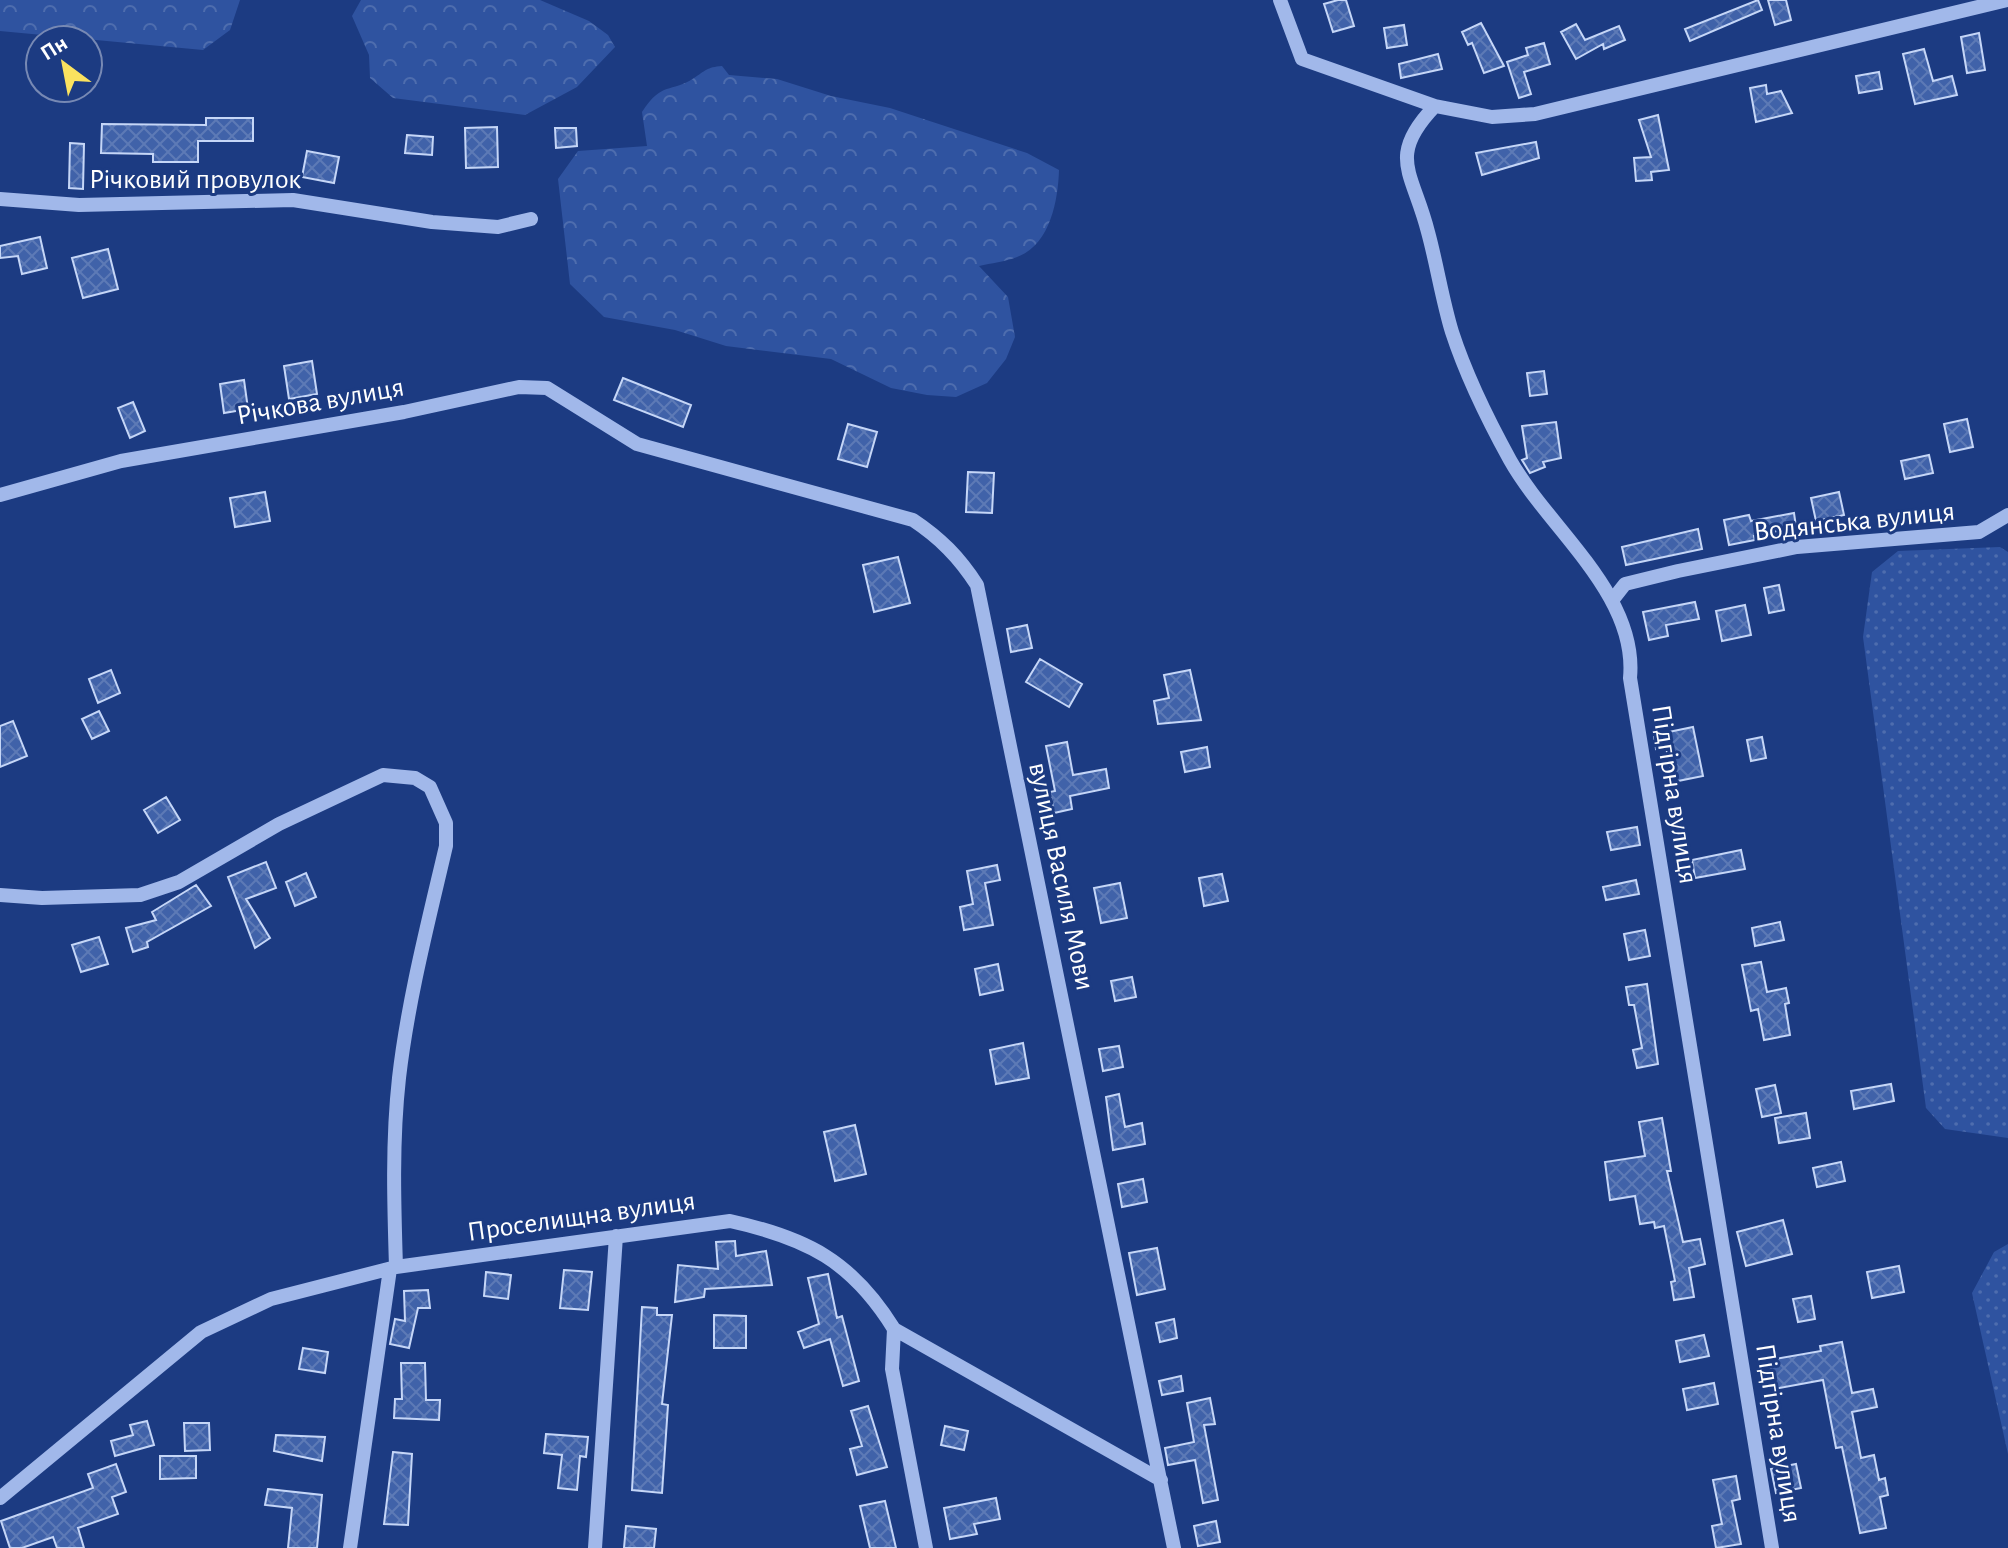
<svg xmlns="http://www.w3.org/2000/svg" width="2008" height="1548" viewBox="0 0 2008 1548" font-family="'Alegreya Sans',sans-serif">
  <style>
    .forest { fill: url(#forest-crowns) }
    .park { fill: url(#park-dots) }
    .building { fill: url(#building-cross-hatch); stroke: #c5d6f7; stroke-width: 2 }
    .lines { fill: none; stroke-linecap: round; stroke-linejoin: round }
    .minor { stroke: #a1b8ea; stroke-width: 14 }
    .labels { text-anchor: middle; stroke-width: 6; stroke-linejoin: round; paint-order: stroke }
    .street-label { font-size: 28px; fill: #fff; stroke: #1c3b82 }
  </style>
  <defs>
    <pattern id="forest-crowns" width="20" height="18" patternUnits="userSpaceOnUse" patternTransform="scale(2)"><rect width="20" height="18" fill="#2f53a0"/><path d="M2 6a3 3 0 1 1 6 0M12 15a3 3 0 1 1 6 0" fill="none" stroke="#4e6dae"/></pattern>
    <pattern id="park-dots" width="8" height="8" patternUnits="userSpaceOnUse" patternTransform="scale(2)"><rect width="8" height="8" fill="#2f53a0"/><path d="M2 2h.1M6 6h.1" fill="none" stroke="#4e6dae" stroke-width="1.8" stroke-linecap="round"/></pattern>
    <pattern id="building-cross-hatch" width="8" height="8" patternUnits="userSpaceOnUse" patternTransform="scale(2)"><rect width="8" height="8" fill="#4062a9"/><path d="M0 0l8 8M0 8l8-8" fill="none" stroke="#5d7ab6"/></pattern>
  </defs>
  <rect width="100%" height="100%" fill="#1c3b82"/>
  <path class="forest" d="M0 0H240L230 30 203 50 0 31Z
    M361 0H540L589 21 608 35 615 47 577 87 525 115 393 98 370 78 369 55 352 16Z
    M722 66 729 75 777 79 831 96 890 108 1027 153 1059 170C1058 201 1050 245 1017 257 1005 262 991 263 979 266L1008 297 1015 337 1006 359 987 383 956 397 927 395 891 388 831 359 726 346 675 330 604 317 570 284 558 179 578 151 647 146 642 112C663 80 670 94 694 78 705 71 707 67 722 66Z"/>
  <path class="park" d="M2000 547 2008 552V1138L1945 1129 1926 1108 1863 637 1872 572 1898 551Z
    M2008 1244V1454L1972 1293 1994 1252Z"/>
  <path class="building" d="M1338 0H1346L1354 26 1333 32 1324 4Z
    M1758 0 1762 10 1690 41 1685 29Z
    M1768 0H1786L1791 20 1775 25Z
    M1481 23 1504 66 1484 73 1472 43 1468 45 1462 32Z
    M1576 24 1585 40 1619 26 1625 40 1604 49 1603 44 1576 59 1561 32Z
    M1404 25 1407 45 1387 48 1384 28Z
    M1979 33 1985 70 1967 73 1961 37Z
    M1544 43 1550 64 1524 72 1531 94 1519 98 1507 62 1528 55 1526 48Z
    M1924 49 1933 81 1952 76 1957 95 1915 104 1903 54Z
    M1438 54 1442 69 1401 78 1399 64Z
    M1879 72 1882 89 1859 93 1856 76Z
    M1766 85 1767 94 1781 91 1792 113 1756 122 1750 88Z
    M1658 115 1669 170 1651 172 1652 180 1636 181 1634 158 1651 157 1639 120Z
    M206 118H253V141H198V162H153V154L101 153 102 124 206 125Z
    M497 127 498 167 466 168 465 128Z
    M555 128H576L577 146 556 148Z
    M407 135 433 137 432 155 405 153Z
    M1536 142 1539 158 1482 175 1476 153Z
    M70 143 84 144 83 189 69 188Z
    M307 151 339 157 334 183 302 177Z
    M40 237 47 268 22 274 18 256 0 258V246Z
    M108 249 118 289 83 298 72 258Z
    M312 361 317 394 289 399 284 366Z
    M1544 371 1547 394 1530 396 1527 373Z
    M623 378 691 405 683 427 614 400Z
    M244 380 248 409 224 413 220 384Z
    M133 402 145 431 130 438 118 408Z
    M1967 419 1973 447 1950 452 1944 424Z
    M1556 422 1561 458 1543 462 1545 467 1530 473 1522 460 1527 458 1522 426Z
    M848 424 877 432 867 467 838 459Z
    M1929 455 1933 473 1905 479 1901 461Z
    M968 472 994 473 992 513 966 512Z
    M265 492 270 521 235 527 230 498Z
    M1839 492 1844 515 1816 521 1811 498Z
    M1794 513 1796 527 1754 536 1755 540 1729 545 1724 520 1749 515 1751 521Z
    M1698 529 1702 549 1626 565 1622 547Z
    M898 557 910 603 874 612 863 565Z
    M1779 585 1784 610 1769 613 1764 588Z
    M1695 602 1699 619 1666 625 1668 636 1649 640 1643 612Z
    M1745 605 1751 635 1722 641 1716 611Z
    M1027 625 1032 648 1011 652 1007 629Z
    M1040 659 1082 684 1069 707 1026 682Z
    M111 670 120 693 98 703 89 679Z
    M1190 670 1201 720 1158 724 1154 701 1169 698 1164 675Z
    M99 711 109 731 92 739 82 719Z
    M13 721 27 756 0 767V726Z
    M1693 727 1703 776 1673 782 1666 747 1656 749 1654 735Z
    M1762 737 1766 758 1751 761 1747 740Z
    M1067 742 1073 775 1106 769 1109 788 1070 796 1072 809 1054 813 1050 792 1055 791 1046 746Z
    M1207 747 1210 767 1185 772 1181 752Z
    M166 797 180 820 158 833 144 810Z
    M1637 827 1640 845 1611 850 1607 832Z
    M1741 850 1745 869 1695 878 1692 860Z
    M266 862 276 888 246 899 270 938 255 948 228 877Z
    M997 865 1000 880 985 883 993 925 964 930 960 907 973 904 967 871Z
    M306 873 316 897 295 906 286 882Z
    M1222 874 1228 901 1204 906 1199 878Z
    M1636 880 1639 894 1606 900 1603 887Z
    M1120 883 1127 918 1101 923 1094 888Z
    M196 885 211 906 147 942 148 947 133 952 126 928 156 920 152 912Z
    M1780 922 1784 940 1755 946 1752 928Z
    M1645 930 1650 956 1629 960 1624 934Z
    M99 937 108 964 81 972 72 945Z
    M1761 962 1767 992 1786 988 1789 1003 1785 1004 1790 1035 1764 1040 1758 1009 1751 1011 1742 965Z
    M998 964 1003 990 980 995 975 969Z
    M1132 977 1136 997 1115 1001 1111 981Z
    M1647 984 1658 1064 1637 1068 1633 1050 1642 1048 1634 1005H1629L1626 987Z
    M1023 1043 1029 1078 996 1084 990 1050Z
    M1119 1046 1123 1067 1103 1071 1099 1049Z
    M1891 1084 1894 1101 1854 1109 1851 1091Z
    M1775 1085 1781 1113 1762 1117 1756 1089Z
    M1119 1094 1125 1127 1142 1123 1145 1144 1113 1150 1106 1097Z
    M1806 1113 1810 1138 1779 1143 1775 1118Z
    M1662 1118 1671 1171H1667L1683 1242 1700 1239 1705 1264 1689 1268 1694 1297 1674 1300 1671 1282 1675 1281 1664 1226 1655 1228 1654 1222 1640 1224 1635 1196 1610 1200 1605 1162 1645 1156 1639 1122Z
    M855 1125 866 1174 835 1181 824 1132Z
    M1841 1162 1845 1181 1817 1187 1813 1168Z
    M1143 1179 1147 1202 1122 1207 1118 1184Z
    M1783 1220 1792 1254 1746 1266 1737 1232Z
    M735 1241 736 1256 766 1251 772 1285 705 1289 704 1297 675 1302 678 1265 718 1269 716 1242Z
    M1157 1248 1165 1289 1137 1295 1129 1253Z
    M1899 1266 1904 1292 1872 1298 1867 1272Z
    M564 1270 592 1272 588 1310 560 1308Z
    M486 1272 511 1275 508 1299 484 1296Z
    M828 1274 837 1318 842 1316 859 1381 843 1386 830 1339 804 1348 798 1332 819 1324 808 1278Z
    M428 1290 430 1308H418L409 1348 390 1344 395 1319 405 1321 404 1291Z
    M1811 1296 1815 1319 1798 1322 1793 1299Z
    M642 1307 657 1308V1315H672L662 1404 668 1405 662 1493 632 1490Z
    M714 1315 746 1316V1348H714Z
    M1174 1319 1177 1338 1160 1342 1156 1323Z
    M1704 1335 1709 1356 1680 1362 1676 1341Z
    M1842 1342 1852 1393 1873 1389 1877 1407 1852 1412 1861 1458 1874 1455 1879 1480 1885 1478 1888 1495 1880 1497 1886 1528 1860 1533 1842 1447 1836 1448 1823 1380 1774 1389 1769 1360 1821 1351 1820 1346Z
    M303 1348 328 1352 325 1373 299 1369Z
    M401 1363H425L426 1400H440L439 1420 394 1418 395 1399H402Z
    M1181 1376 1183 1391 1162 1395 1159 1381Z
    M1714 1383 1718 1404 1687 1410 1683 1389Z
    M1210 1398 1215 1424 1204 1425 1218 1500 1203 1503 1195 1460 1168 1465 1165 1448 1194 1442 1187 1403Z
    M868 1406 887 1467 857 1475 850 1449 862 1446 851 1411Z
    M147 1421 154 1445 115 1456 111 1441 133 1435 130 1425Z
    M184 1423H209L210 1450 185 1451Z
    M945 1426 968 1431 964 1450 941 1445Z
    M546 1434 588 1437 586 1457 580 1456 577 1490 558 1488 562 1455 544 1453Z
    M276 1435 325 1437 322 1461 274 1451Z
    M393 1452 412 1454 408 1525 384 1524Z
    M160 1456H196V1478L160 1479Z
    M116 1464 126 1492 112 1497 118 1514 78 1528 84 1548H57L53 1537 22 1548H10L1 1521 93 1488 88 1474Z
    M1796 1464 1801 1488 1776 1493 1771 1469Z
    M1736 1476 1740 1499 1732 1501 1741 1544 1716 1548 1712 1526 1722 1524 1713 1480Z
    M268 1489 322 1495 317 1548H288L292 1508 265 1505Z
    M996 1498 1000 1519 974 1524 977 1534 950 1539 944 1508Z
    M885 1501 896 1548H870L860 1506Z
    M1216 1521 1220 1542 1198 1546 1194 1526Z
    M626 1526 656 1529 654 1548H624Z"/>
  <g class="lines">
    <path class="minor" d="M1280 0 1302 59 1435 106 1492 117 1535 114 2007 0
      M1435 106C1386 157 1413 172 1428 232 1437 265 1442 299 1452 332 1466 375 1488 420 1510 460 1548 528 1638 594 1630 678L1772 1548
      M0 199 79 205 293 200 432 222 498 227 531 219
      M0 495 121 461 404 412 519 387 547 388 637 444 913 520C940 538 959 557 977 585L1174 1548
      M1614 598 1625 584 1678 571 1797 547 1979 532 2008 515
      M0 895 42 898 140 895 179 882 279 824 383 775 415 778 430 787 446 823V846C428 923 408 1000 399 1078 392 1141 394 1204 396 1267
      M894 1329 892 1369 926 1548
      M0 1498 201 1332 271 1299 396 1267 730 1221C807 1238 852 1261 894 1329L1161 1480
      M350 1548 390 1269
      M595 1548 616 1236"/>
  </g>
  <g class="labels">
    <g class="street-label">
      <text x="195" y="188">Річковий провулок</text>
      <text transform="translate(320 400) rotate(-10)" y="10">Річкова вулиця</text>
      <text transform="translate(1854 520) rotate(-6)" y="10">Водянська вулиця</text>
      <text transform="translate(1676 794) rotate(81)" y="10">Підгірна вулиця</text>
      <text transform="translate(1063 876) rotate(78)" y="10">вулиця Василя Мови</text>
      <text transform="translate(581 1215) rotate(-8)" y="10">Проселищна вулиця</text>
      <text transform="translate(1780 1433) rotate(81)" y="10">Підгірна вулиця</text>
    </g>
  </g>
  <g transform="translate(64 64) rotate(328)"><circle r="38" fill="#1c3b82" stroke="#7789b4" stroke-width="2"/>
  <path d="M0-6L14 30L0 20L-14 30Z" fill="#fae25f"/>
  <text y="-12" font-size="22" font-weight="bold" text-anchor="middle" fill="#ffffff">Пн</text>
  </g>
</svg>
